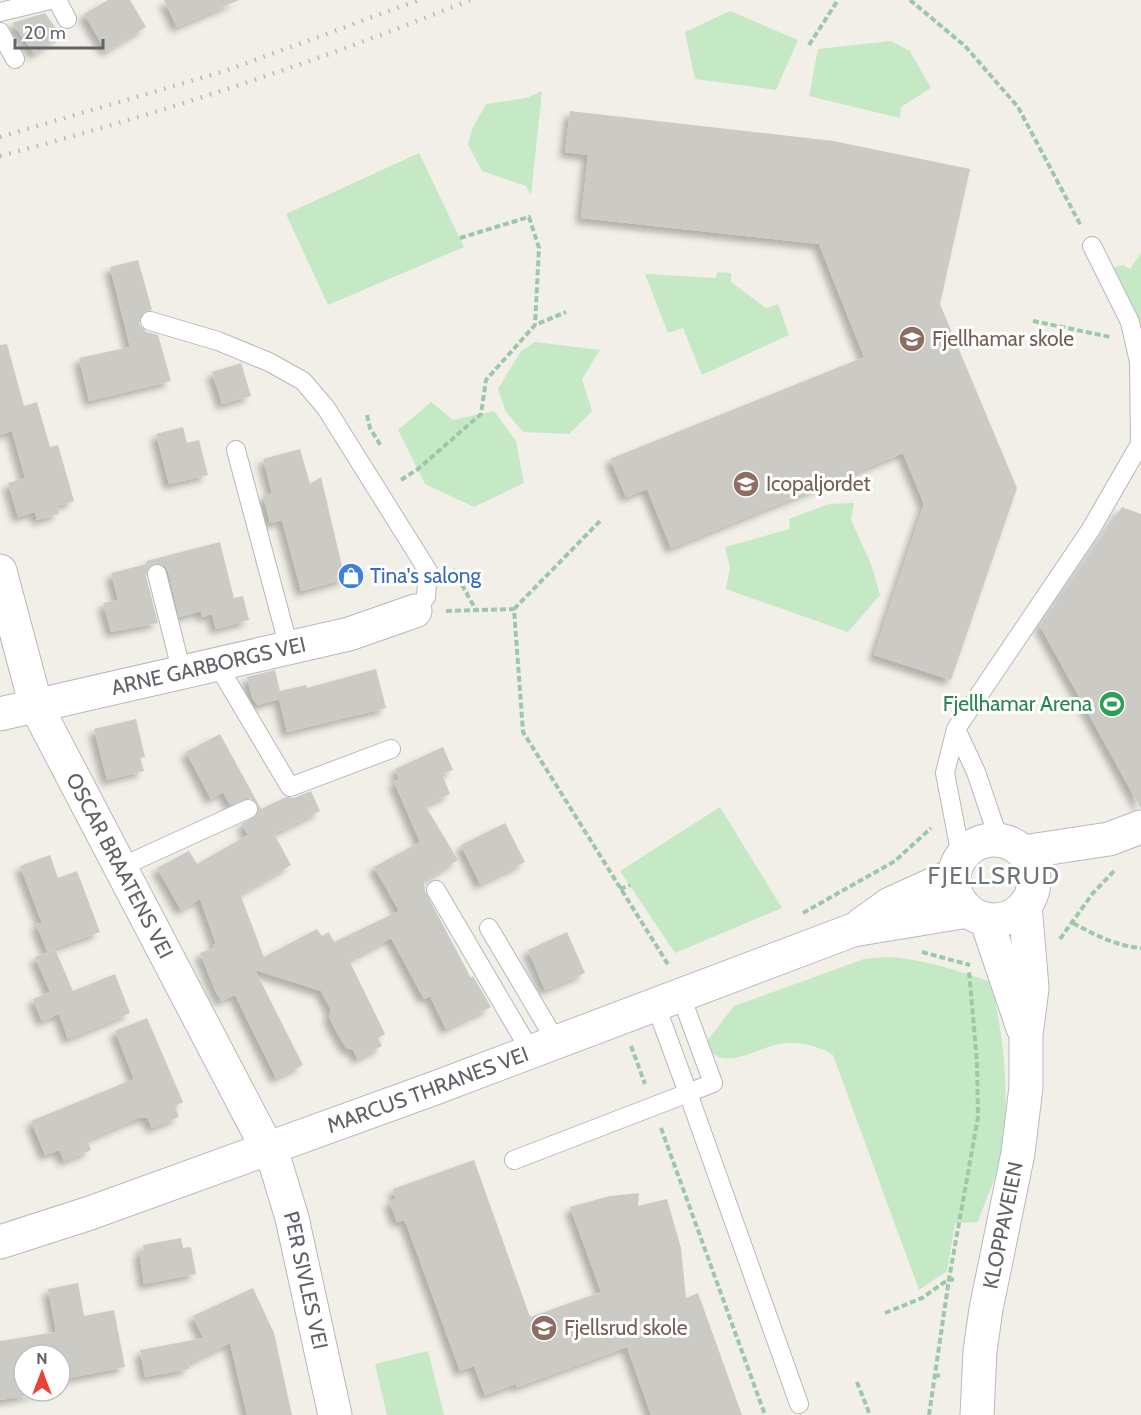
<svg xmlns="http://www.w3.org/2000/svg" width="1141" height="1415" viewBox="0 0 1141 1415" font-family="Cabin,sans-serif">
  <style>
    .green { fill: #c5e8c5 }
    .building { fill: #cccac5; filter: url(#shadow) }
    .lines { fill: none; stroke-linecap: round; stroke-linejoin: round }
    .lane-casing { stroke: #b5b8bc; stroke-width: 20 }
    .street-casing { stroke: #b5b8bc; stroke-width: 35 }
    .secondary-casing { stroke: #b6babf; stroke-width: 35 }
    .path { stroke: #9cc7a9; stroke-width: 4; stroke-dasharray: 6 3; stroke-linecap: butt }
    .lane { stroke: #fff; stroke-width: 18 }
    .street { stroke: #fff; stroke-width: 33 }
    .secondary { stroke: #fff; stroke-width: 33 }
    .rail { stroke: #b6b7b8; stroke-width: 4.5; stroke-dasharray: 1.5 8; stroke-linecap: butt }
    .labels { text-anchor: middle; stroke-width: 6; stroke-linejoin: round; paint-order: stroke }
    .education-label { font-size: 21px; fill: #785e54; stroke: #fff; text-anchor: start }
    .shop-label { font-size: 21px; fill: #366cbe; stroke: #fff; text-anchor: start }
    .street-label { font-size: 21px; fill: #5f6368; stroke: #fff }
    .leisure-label { font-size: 21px; fill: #27864d; stroke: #fff; text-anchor: end }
    .quarter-label { font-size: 24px; letter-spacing: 1.5px; fill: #70757a; stroke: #fff }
  </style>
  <defs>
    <filter id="shadow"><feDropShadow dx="-5.5" dy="5.5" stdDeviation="3" flood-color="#0004"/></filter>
  </defs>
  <rect width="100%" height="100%" fill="#f1efe8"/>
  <path class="green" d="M730 11 798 40 776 90 695 79 685 32Z
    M891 41 910 51 931 88 901 107 900 118 809 96 818 49Z
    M542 91 531 195 526 186 482 171 468 145 472 129 486 104 527 98Z
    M419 153 464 247 328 305 286 214Z
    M1141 253V325L1112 268 1123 265 1130 269Z
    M718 272 731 273V282L766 308 778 304 789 335 702 375 683 328 668 333 645 274 715 278Z
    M535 342 600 350 582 379 592 411 569 434 523 432 506 412 498 389 521 351Z
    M431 402 453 420 494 411 516 441 524 483 474 507 425 484 398 430Z
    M854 503 851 520 871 564 880 595 848 632 726 589 730 568 725 547 790 529 789 519 829 504Z
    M720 807 782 908 675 953 620 871Z
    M885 957C922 958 955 970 991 982 1005 1042 1013 1113 996 1174 991 1190 983 1206 978 1222L955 1223 947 1271 919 1290 833 1055C817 1045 797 1041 779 1044 758 1047 716 1077 707 1041L734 1006 864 959Z
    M428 1351 444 1415H387L375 1364Z"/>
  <path class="building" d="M108 0H130L146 27 106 51 84 14Z
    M164 0H239L177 27Z
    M45 13 61 35 35 54 12 23Z
    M570 111 833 141 970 169 940 304 1017 488 951 680 874 655 924 504 903 453 671 548 647 489 626 497 610 459 864 357 819 244 581 218 588 155 565 152Z
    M138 260 152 310 142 313 139 324 146 332 158 335 171 381 89 401 79 358 130 347 110 267Z
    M7 344 24 406 37 402 50 447 58 445 74 501 57 506 59 514 37 520 35 512 18 517 8 483 25 478 12 431 0 435V345Z
    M241 363 251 396 222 404 212 372Z
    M183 427 187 443 199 440 208 475 169 484 156 434Z
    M300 449 310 484 321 477 345 579 301 591 282 520 270 523 263 496 272 493 263 459Z
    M1122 507 1141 514V809L1040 626Z
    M220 542 234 598 243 596 249 620 216 629 212 614 202 617 201 611 179 617 168 571 165 566 155 563 149 566 146 576 158 623 111 632 103 603 118 600 111 573 147 564 146 561Z
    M376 669 386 708 287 732 279 699 257 705 252 697 247 677 275 670 280 691 306 685 307 688Z
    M136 719 145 757 140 758 144 771 107 780 94 729Z
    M220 734 261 809 286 797 294 798 311 791 320 811 274 834 291 865 240 894 264 957 317 929 322 936 329 932 334 942 399 911 374 867 420 842 394 782 399 779 395 769 443 747 453 770 442 774 450 794 425 805 458 860 424 881 425 891 471 978 473 976 491 1007 446 1029 430 996 424 999 391 938 349 960 385 1034 378 1038 382 1046 358 1059 353 1050 346 1048 337 1033 329 1017 331 1010 321 991 255 970 303 1065 276 1078 235 995 221 1001 215 990 200 953 214 948 213 945 216 944 200 899 181 910 157 868 189 851 197 864 248 835 242 824 257 815 258 805 250 798 230 805 223 792 211 799 186 752Z
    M505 823 525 862 480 884 461 845Z
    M50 855 58 878 77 871 100 932 47 951 36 924 42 923 20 866Z
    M567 932 585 973 545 990 528 950Z
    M55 949 73 991 115 974 130 1013 68 1039 59 1014 42 1021 33 999 50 992 35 957Z
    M147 1018 183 1102 175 1106 179 1117 152 1128 147 1117 138 1118 87 1140 91 1150 64 1161 59 1150 45 1155 31 1121 134 1079 115 1031Z
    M474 1160 530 1317 601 1292 570 1207 610 1196 639 1193 638 1206 667 1199 681 1248 686 1298 698 1293 742 1415H651L627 1347 517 1387 516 1384 485 1395 474 1366 460 1371 407 1226 404 1220 397 1222 389 1201 396 1199 393 1189Z
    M181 1238 183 1248 191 1247 196 1274 144 1284 139 1251 144 1250 143 1245Z
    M78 1283 84 1316 114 1310 125 1367 60 1380V1355H24V1391L44 1393 0 1400V1341L56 1332 48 1289Z
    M253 1288 274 1333 292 1415H247L230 1343 188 1363 189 1369 145 1377 140 1350 203 1338 193 1316Z"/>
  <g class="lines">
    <defs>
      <path id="lane" d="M57 0 67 19
        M0 12 50 0
        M0 32 15 59
        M150 321 218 341 269 362 303 381 326 408 428 571 426 597 415 611
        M236 450 289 648
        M157 574 182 673
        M217 664 290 787 391 749
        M956 729 976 772 999 840
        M961 856 945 773 956 729 1091 529 1140 444 1139 362 1130 322 1092 246
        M121 867 248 809
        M436 890 531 1052
        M489 928 557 1043
        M681 996 713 1083 688 1093 799 1404
        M514 1160 688 1093 656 1006"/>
      <g id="street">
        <path id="s1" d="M0 571 36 706 276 1165 292 1218 335 1415"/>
        <path id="s2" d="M0 714 349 634 415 611"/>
      </g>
      <g id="secondary">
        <circle cx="994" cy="880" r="40"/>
        <path d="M1023 852 1109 839 1141 827"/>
        <path d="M986 919 1023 1028"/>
        <path d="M862 924 890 904 954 875"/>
        <path id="s3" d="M0 1242 90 1213 435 1088 853 930 968 911"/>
        <path id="s4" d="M977 1415 980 1351 986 1309 1018 1153 1026 1087V1035L1032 988 1025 905"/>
      </g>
    </defs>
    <use href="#lane" class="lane-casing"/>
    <use href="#street" class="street-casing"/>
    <use href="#secondary" class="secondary-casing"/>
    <path class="path" d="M910 0 965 46 1018 107 1081 226
      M809 45 838 0
      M460 238 529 217 539 248 535 325
      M1033 321 1110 337
      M367 415 370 428 381 446
      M401 480 418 469 481 414 486 380 535 325 566 312
      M453 569 476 610
      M514 609 600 521
      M446 611 514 609 523 732 669 966
      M620 889 630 885
      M803 913 895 861 931 828
      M1073 923C1095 935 1116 946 1141 948
      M1060 939 1093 893 1115 870
      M922 952 970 965
      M631 1046 645 1084
      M661 1128 765 1415
      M885 1313 922 1298 949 1279 955 1280
      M934 1376 941 1375
      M857 1382 870 1415
      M929 1415 949 1279 978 1117 977 1062 969 971"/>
    <use href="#lane" class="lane"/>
    <use href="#street" class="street"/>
    <use href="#secondary" class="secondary"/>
    <path class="rail" d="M0 137 225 71 419 0
      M0 156C160 114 317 62 470 0"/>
  </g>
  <defs>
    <symbol id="school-disc" viewBox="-11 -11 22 22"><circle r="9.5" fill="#8d6e63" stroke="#fff"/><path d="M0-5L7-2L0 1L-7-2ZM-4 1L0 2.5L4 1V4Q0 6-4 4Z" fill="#fff"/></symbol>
    <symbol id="shop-disc" viewBox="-11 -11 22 22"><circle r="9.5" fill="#3f7fe0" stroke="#fff"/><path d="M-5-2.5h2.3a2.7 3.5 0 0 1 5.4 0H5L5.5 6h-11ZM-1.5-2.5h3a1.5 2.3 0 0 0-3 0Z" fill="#fff"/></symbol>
    <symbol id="stadium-disc" viewBox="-11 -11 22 22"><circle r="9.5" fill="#2e9e5b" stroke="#fff"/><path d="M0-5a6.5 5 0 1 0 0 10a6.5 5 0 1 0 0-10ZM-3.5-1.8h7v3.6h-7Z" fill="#fff"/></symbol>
  </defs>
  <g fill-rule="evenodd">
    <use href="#school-disc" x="897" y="324" width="30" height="30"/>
    <use href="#school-disc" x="731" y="469" width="30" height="30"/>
    <use href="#shop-disc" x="336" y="561" width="30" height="30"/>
    <use href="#stadium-disc" x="1097" y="689" width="30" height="30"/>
    <use href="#school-disc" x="529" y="1313" width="30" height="30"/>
  </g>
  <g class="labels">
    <g class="education-label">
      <text x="932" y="346">Fjellhamar skole</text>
      <text x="766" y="491">Icopaljordet</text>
      <text x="564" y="1335">Fjellsrud skole</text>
    </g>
    <g class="shop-label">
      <text x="370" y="583">Tina's salong</text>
    </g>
    <g class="street-label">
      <text dy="7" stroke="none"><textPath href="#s2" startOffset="214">ARNE GARBORGS VEI</textPath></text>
      <text dy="7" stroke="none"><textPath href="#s1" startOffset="320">OSCAR BRAATENS VEI</textPath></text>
      <text dy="7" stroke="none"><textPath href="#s3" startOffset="454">MARCUS THRANES VEI</textPath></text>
      <text dy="7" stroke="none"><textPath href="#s4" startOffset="192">KLOPPAVEIEN</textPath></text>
      <text dy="7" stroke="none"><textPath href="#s1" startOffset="777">PER SIVLES VEI</textPath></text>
    </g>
    <g class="leisure-label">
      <text x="1092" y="711">Fjellhamar Arena</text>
    </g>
    <g class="quarter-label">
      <text x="994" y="884">FJELLSRUD</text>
    </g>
  </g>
  <g transform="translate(42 1373)"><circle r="28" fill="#ffffff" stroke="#bfc1c3" stroke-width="1.5"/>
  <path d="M0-4.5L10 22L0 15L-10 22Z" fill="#ea4335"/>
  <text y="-9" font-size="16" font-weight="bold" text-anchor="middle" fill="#5f6368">N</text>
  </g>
  <path d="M15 39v9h88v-9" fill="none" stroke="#5f6368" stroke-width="3"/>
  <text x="24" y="39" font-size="18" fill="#5f6368" stroke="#ffffff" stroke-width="4.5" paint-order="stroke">20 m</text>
</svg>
